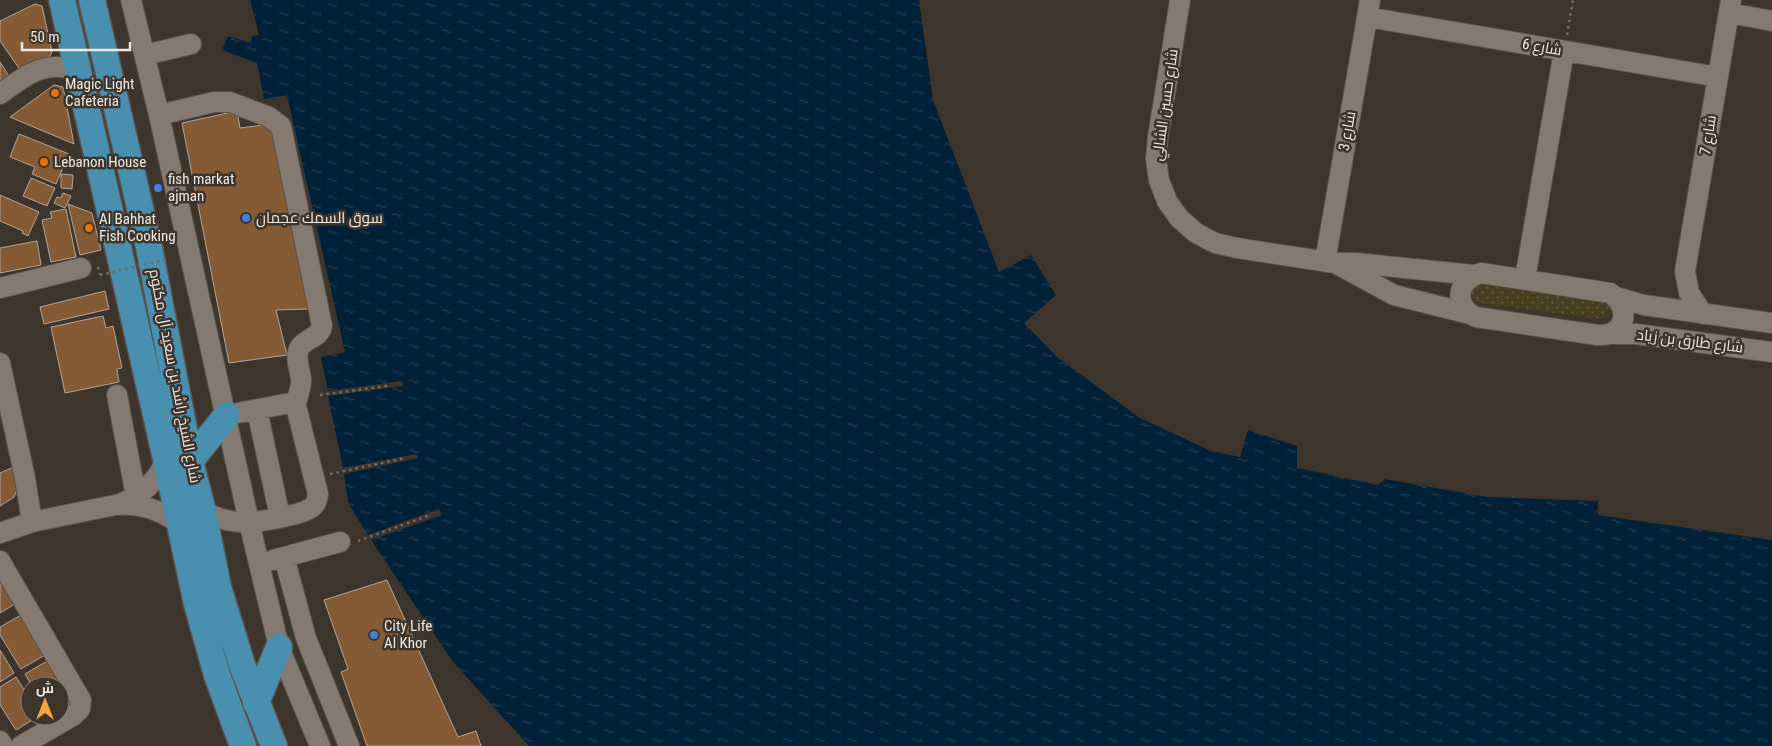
<svg xmlns="http://www.w3.org/2000/svg" width="1772" height="746" viewBox="0 0 1772 746" font-family="'Roboto Condensed',Cairo,sans-serif">
  <style>
    .sand { fill: url(#sand-dots) }
    .water { fill: url(#water-ripples) }
    .building { fill: #855b36; stroke: #b0a59c }
    .lines { fill: none; stroke-linecap: round; stroke-linejoin: round }
    .minor-casing { stroke: #59514b; stroke-width: 22 }
    .major-casing { stroke: #59514b; stroke-width: 29 }
    .path { stroke: #756e66; stroke-width: 2.5; stroke-dasharray: 2.5 4; stroke-linecap: butt }
    .minor { stroke: #857a71; stroke-width: 20 }
    .major { stroke: #488fb0; stroke-width: 26 }
    .path-bridge { stroke: #756e66; stroke-width: 2.5; stroke-dasharray: 2.5 4; stroke-linecap: butt }
    .food-dot { fill: #e8710a; stroke: #3d352c; stroke-width: 2 }
    .shop-dot { fill: #3f7fe0; stroke: #3d352c; stroke-width: 2 }
    .labels { text-anchor: middle; stroke-width: 5; stroke-linejoin: round; paint-order: stroke }
    .street-label { font-size: 15px; fill: #efe9e4; stroke: #3d352c }
    .poi-label { font-size: 15px; fill: #efe9e4; stroke: #3d352c; text-anchor: start }
  </style>
  <defs>
    <pattern id="sand-dots" width="8" height="8" patternUnits="userSpaceOnUse" patternTransform="scale(1.25)"><rect width="8" height="8" fill="#463e1e"/><path d="M2 2h.1M6 6h.1" fill="none" stroke="#615a3f" stroke-width="1.8" stroke-linecap="round"/></pattern>
    <pattern id="water-ripples" width="26" height="14" patternUnits="userSpaceOnUse" patternTransform="scale(1.25)"><rect width="26" height="14" fill="#002138"/><path d="M2 4q2-2 4 0t4 0M15 11q2-2 4 0t4 0" fill="none" stroke="#264155"/></pattern>
  </defs>
  <rect width="100%" height="100%" fill="#3d352c"/>
  <path class="sand" d="M1476 281 1601 294 1613 308 1609 316 1601 319 1485 304 1475 301 1471 294 1472 286Z"/>
  <path class="water" d="M250 0H919L933 100 999 272 1031 255 1056 295 1024 323 1057 357 1140 418 1211 451 1240 457 1248 430 1297 446V468L1378 485 1385 479 1487 497 1598 501V515L1772 540V746H529L453 662 371 540 442 515 439 509 368 535 348 503 344 474 418 458 416 454 343 468 328 396 403 386V381L328 391 321 357 345 352 287 95 264 99 257 63 222 50 228 36 251 43 252 36 259 35Z"/>
  <path class="building" d="M35 4 42 6 52 52 49 58 23 74 0 41V21Z
    M0 62 12 81 0 89Z
    M54 85 63 87 74 144 10 117Z
    M237 111 240 128 271 124 309 309 276 310 287 355 229 363 182 123Z
    M19 134 69 154 56 184 32 174 35 167 10 157Z
    M61 174 73 175 72 189 61 188Z
    M31 178 55 188 47 206 23 196Z
    M63 193 71 196 65 208 54 203 57 197 61 198Z
    M0 195 39 212 28 236 22 233 23 231 0 221Z
    M68 204 92 213 101 250 80 255Z
    M66 209 76 257 51 262 42 220 52 218 50 212Z
    M37 241 41 265 0 273V248Z
    M105 291 109 309 44 324 40 307Z
    M103 316 106 328 113 326 122 368 117 369 119 382 65 393 51 327Z
    M14 467 19 486 14 497 0 506V473Z
    M387 580 458 737 476 731 481 746H367L341 672 348 669 324 600Z
    M0 581 15 604 0 613Z
    M21 615 45 655 21 669 0 635V627Z
    M0 650 14 673 0 682Z
    M49 660 73 701 60 709V686H32L25 674Z
    M16 677 30 699V716H39L16 730 0 705V687Z"/>
  <g class="lines">
    <defs>
      <path id="minor" d="M131 0 159 115 249 522 279 647 320 746
        M1180 0 1158 137 1156 159 1159 180 1167 201 1179 218 1196 233 1215 243 1237 248 1335 263H1356L1473 275
        M1729 13 1772 21
        M1367 17 1718 77
        M145 55 191 44
        M0 94C27 75 44 59 78 71
        M159 115 214 102H230L269 117 281 126 322 326C320 338 306 338 300 347 294 356 300 370 301 379 302 389 296 397 296 406L318 494C317 500 316 505 311 508 298 516 256 523 241 522 228 522 215 517 203 512
        M1325 262 1370 0
        M1337 264 1394 295 1470 314
        M1481 273 1610 293C1626 303 1630 327 1609 334 1606 335 1601 335 1597 335L1476 317C1453 306 1456 280 1481 273Z
        M1525 279 1564 51
        M0 288 81 268
        M1616 297 1644 305 1772 323
        M1703 314 1689 293 1685 271 1731 0
        M1608 334H1636L1772 352
        M0 363 25 478 32 522
        M117 395 136 496
        M257 410 280 517
        M227 415 296 402
        M118 505C141 503 162 511 180 524
        M0 533 32 522 120 504C142 495 158 481 166 459
        M284 557 306 638 349 746
        M273 560 340 542
        M0 561 81 700 80 709 74 715 21 746
        M0 741 3 746"/>
      <path id="major" d="M62 0 166 459 197 604 217 675 243 746
        M92 0 149 247 190 461 203 512 218 587 242 665 274 746
        M190 461 227 415
        M256 703 279 647"/>
    </defs>
    <use href="#minor" class="minor-casing"/>
    <use href="#major" class="major-casing"/>
    <path class="path" d="M1567 35 1573 0
      M98 267 100 275
      M320 395 387 386
      M330 474 405 458
      M358 541 430 515"/>
    <use href="#minor" class="minor"/>
    <use href="#major" class="major"/>
    <path class="path-bridge" d="M100 275 168 259"/>
  </g>
  <g class="food-dot">
    <circle cx="55" cy="93" r="5"/>
    <circle cx="44" cy="162" r="5"/>
    <circle cx="89" cy="228" r="5"/>
  </g>
  <g class="shop-dot">
    <circle cx="158" cy="188" r="5"/>
    <circle cx="246" cy="218" r="5"/>
    <circle cx="374" cy="635" r="5"/>
  </g>
  <g class="labels">
    <g class="street-label">
      <text transform="translate(1542 47) rotate(10)" y="5">شارع 6</text>
      <text transform="translate(1165 105) rotate(-82)" y="5">شارع حسين الشالي</text>
      <text transform="translate(1347 131) rotate(-80)" y="5">شارع 3</text>
      <text transform="translate(1708 135) rotate(-81)" y="5">شارع 7</text>
      <text transform="translate(1690 341) rotate(7)" y="5">شارع طارق بن زياد</text>
      <text transform="translate(175 376) rotate(79)" y="5">شارع الشيخ راشد بن سعيد آل مكتوم</text>
    </g>
    <g class="poi-label">
      <text x="65" y="89">Magic Light<tspan x="65" dy="17">Cafeteria</tspan></text>
      <text x="54" y="167">Lebanon House</text>
      <text x="168" y="184">fish markat<tspan x="168" dy="17">ajman</tspan></text>
      <text x="256" y="223">سوق السمك عجمان</text>
      <text x="99" y="224">Al Bahhat<tspan x="99" dy="17">Fish Cooking</tspan></text>
      <text x="384" y="631">City Life<tspan x="384" dy="17">Al Khor</tspan></text>
    </g>
  </g>
  <g transform="translate(45 701)"><circle r="24" fill="#3d352c" stroke="#847d76"/>
  <path d="M0-4L9 19L0 12L-9 19Z" fill="#f0a63e"/>
  <text y="-8" font-size="14" font-weight="bold" text-anchor="middle" fill="#efe9e4">ش</text>
  </g>
  <path d="M22 42v8h108v-8" fill="none" stroke="#efe9e4" stroke-width="2.5"/>
  <text x="30" y="42" font-size="15" fill="#efe9e4" stroke="#3d352c" stroke-width="4" paint-order="stroke">50 m</text>
</svg>
